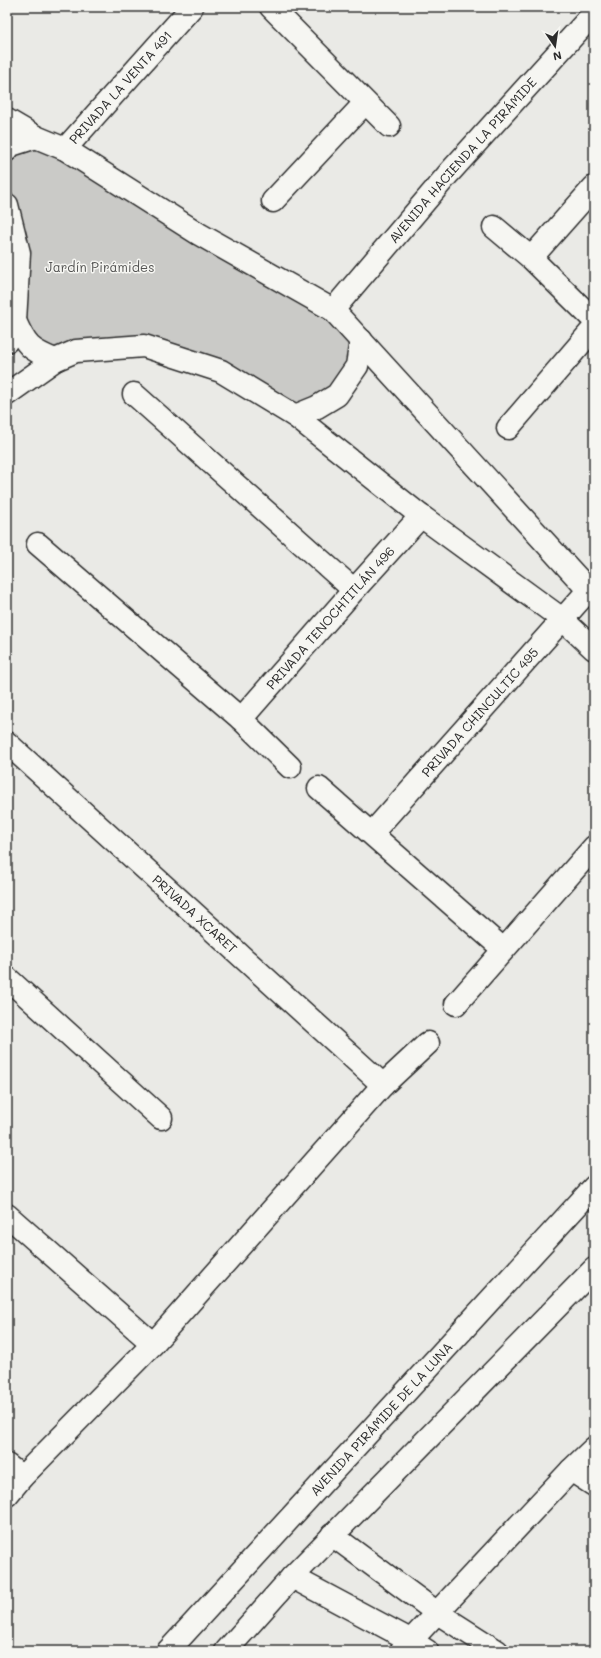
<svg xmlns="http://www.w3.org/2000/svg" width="601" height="1658" viewBox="0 0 601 1658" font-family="Mali,sans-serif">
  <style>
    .green { fill: #cacac7; stroke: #7a7a79 }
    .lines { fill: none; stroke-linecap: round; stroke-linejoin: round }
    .minor-casing { stroke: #2b2b2b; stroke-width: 25 }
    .tertiary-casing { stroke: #2b2b2b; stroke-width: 25 }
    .minor { stroke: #f6f6f2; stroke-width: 22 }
    .tertiary { stroke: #f6f6f2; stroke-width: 22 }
    .labels { text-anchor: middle; stroke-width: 3; stroke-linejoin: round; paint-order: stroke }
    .street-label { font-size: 13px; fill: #2b2b2b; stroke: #f6f6f2 }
    .park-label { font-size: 13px; fill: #535352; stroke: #f6f6f2 }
  </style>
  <rect width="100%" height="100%" fill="#eaeae6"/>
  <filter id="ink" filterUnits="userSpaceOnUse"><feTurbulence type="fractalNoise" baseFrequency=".025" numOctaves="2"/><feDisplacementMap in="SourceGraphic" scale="8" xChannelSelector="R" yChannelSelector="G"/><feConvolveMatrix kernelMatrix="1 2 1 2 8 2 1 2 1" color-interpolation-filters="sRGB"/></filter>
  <g filter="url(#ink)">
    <path class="green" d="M36 137 361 340 357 366 295 416 144 346 55 360 24 341 7 205V150Z"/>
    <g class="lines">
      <defs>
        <g id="minor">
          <path d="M271 7 389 126"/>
          <path d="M7 120 36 137 65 149 199 234 333 310 594 596"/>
          <path id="s1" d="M65 149 192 7"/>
          <path d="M7 150 11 145 36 137"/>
          <path d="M273 201 365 103"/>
          <path d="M7 205 19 253 15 321 7 341"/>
          <path d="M494 227 531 258 594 320"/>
          <path d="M531 258 594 187"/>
          <path id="s2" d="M333 310 449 173 594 13"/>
          <path d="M15 321C26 346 30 350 55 360"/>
          <path d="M7 394 55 360 76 351 144 346 221 371 295 416 421 516 562 619 594 649"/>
          <path d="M134 394 354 590"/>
          <path d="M295 416 317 407 337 395 357 366 361 340"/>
          <path d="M508 428 594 328"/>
          <path d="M38 544 241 719 290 767"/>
          <path id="s3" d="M241 719 354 590 421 516"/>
          <path id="s4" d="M7 743 383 1085"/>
          <path d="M319 788 503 949"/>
          <path id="s5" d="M372 833 594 584"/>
          <path d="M7 978 161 1118"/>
          <path d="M456 1004 594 847"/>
          <path d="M7 1215 153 1344"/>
          <path d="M7 1465 22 1477"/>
          <path d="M571 1470 594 1485"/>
          <path d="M7 1495 22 1477 153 1344 383 1085 428 1043"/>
          <path d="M332 1535 436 1612 497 1651"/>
          <path d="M292 1577 410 1640 427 1651"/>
          <path d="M401 1651 571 1470 594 1448"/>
        </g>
        <g id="tertiary">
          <path id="s6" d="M168 1651 594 1187"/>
          <path d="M226 1651 292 1577 594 1269"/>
        </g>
      </defs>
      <use href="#minor" class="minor-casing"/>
      <use href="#tertiary" class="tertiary-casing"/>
      <use href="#minor" class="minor"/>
      <use href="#tertiary" class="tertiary"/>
    </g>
  </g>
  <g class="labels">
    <g class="street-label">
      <text dy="5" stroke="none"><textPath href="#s1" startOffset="83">PRIVADA LA VENTA 491</textPath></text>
      <text dy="5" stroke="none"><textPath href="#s2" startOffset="198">AVENIDA HACIENDA LA PIRÁMIDE</textPath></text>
      <text dy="5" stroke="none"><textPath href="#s3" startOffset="135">PRIVADA TENOCHTITLÁN 496</textPath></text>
      <text dy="5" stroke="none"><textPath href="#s5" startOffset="162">PRIVADA CHINCULTIC 495</textPath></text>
      <text dy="5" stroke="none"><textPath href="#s4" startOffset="254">PRIVADA XCARET</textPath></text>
      <text dy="5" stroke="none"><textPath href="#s6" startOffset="315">AVENIDA PIRÁMIDE DE LA LUNA</textPath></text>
    </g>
    <g class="park-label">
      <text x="100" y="272">Jardín Pirámides</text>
    </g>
  </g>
  <rect width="601" height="1658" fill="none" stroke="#f6f6f2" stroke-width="24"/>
  <rect x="12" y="12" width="577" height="1634" fill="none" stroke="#2b2b2b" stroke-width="1.5" filter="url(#ink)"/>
  <g transform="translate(555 46) rotate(167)" stroke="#f6f6f2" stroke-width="3" paint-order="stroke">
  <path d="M0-3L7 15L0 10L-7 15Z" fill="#2b2b2b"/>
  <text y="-6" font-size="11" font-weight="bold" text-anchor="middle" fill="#2b2b2b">N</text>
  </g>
</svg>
